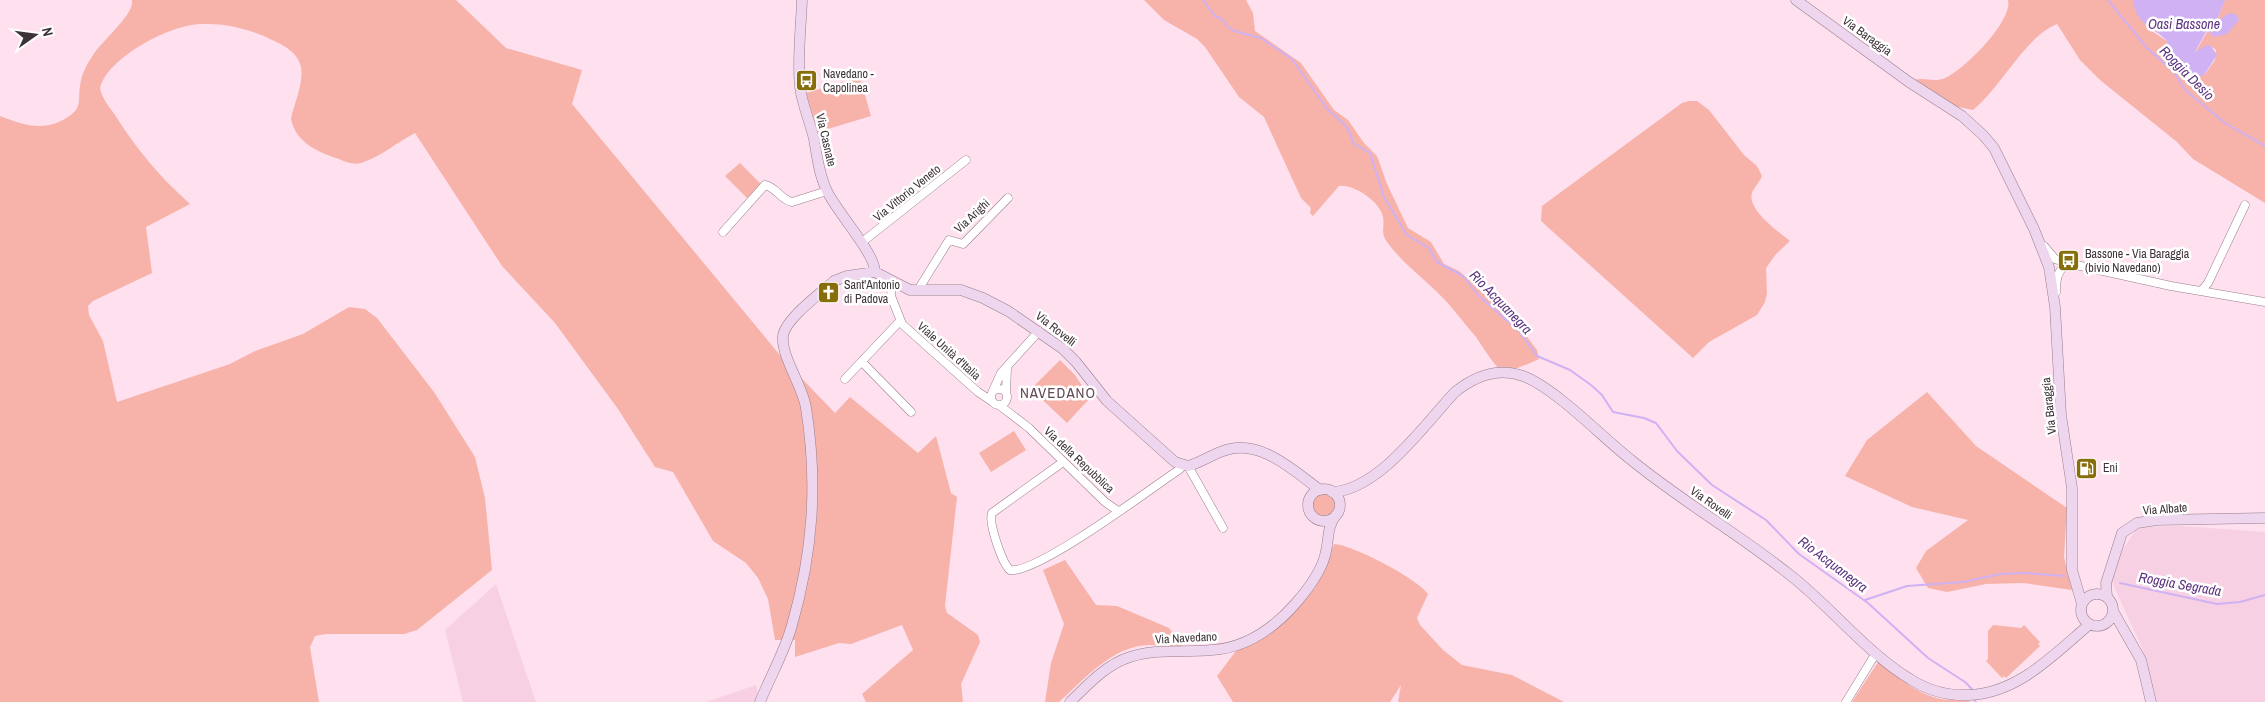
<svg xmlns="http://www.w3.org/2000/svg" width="2265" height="702" viewBox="0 0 2265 702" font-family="'Archivo Narrow',sans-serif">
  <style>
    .built { fill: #f7d1e3 }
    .green { fill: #f7b3a9 }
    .water { fill: #d0b1f3 }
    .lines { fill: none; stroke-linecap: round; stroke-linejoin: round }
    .stream { stroke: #d0b1f3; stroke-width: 2 }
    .street-casing { stroke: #997e8b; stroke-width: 9 }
    .secondary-casing { stroke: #997e8b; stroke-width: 11 }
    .street { stroke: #fff; stroke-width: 8 }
    .secondary { stroke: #edd6ee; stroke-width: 10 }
    .labels { text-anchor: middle; stroke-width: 5; stroke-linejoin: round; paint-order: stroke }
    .street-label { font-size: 12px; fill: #3d3237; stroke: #fff }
    .poi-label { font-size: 12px; fill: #3d3237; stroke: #fff; text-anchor: start }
    .water-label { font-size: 14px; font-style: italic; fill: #5b337f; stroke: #fff }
    .quarter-label { font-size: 15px; letter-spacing: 1px; fill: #644b57; stroke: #fff }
  </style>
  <rect width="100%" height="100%" fill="#fee0ef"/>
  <path class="built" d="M2182 526 2265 532V702H2156L2143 650 2110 578 2118 556 2138 527Z
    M496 584 536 702H463L445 630Z
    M756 685 759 696 756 702H706Z"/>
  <path class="green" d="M132 0H456L506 48 582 70 572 104 784 360 835 413 850 397 918 453 936 436 951 493 957 497 945 606 947 613 978 635 980 642 961 684 963 702H866L862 694 913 650 902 625 851 644 839 643 795 657V640H775L768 599 758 578 746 563 713 541 673 472 655 467 618 409 555 323 502 266 415 133C397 142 381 157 361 163 354 165 345 162 339 159 318 152 296 143 291 119 294 104 304 83 301 67 298 53 284 45 272 40 250 29 226 23 202 24 171 24 108 57 100 88 102 99 109 106 115 115 136 149 161 178 190 204L146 227 152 273 93 301 88 306 89 315 103 341 117 402 230 364 255 351 303 334 349 307 365 309 377 318 434 392 475 457 485 498 492 570 417 630 404 634H326L315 636 310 647 319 702H0V116C25 126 48 133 72 114 82 106 78 97 80 86 81 75 87 64 93 55 101 42 135 14 132 0Z
    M1144 0H1246L1253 13 1255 31 1301 63 1334 110 1348 120 1364 143 1377 156 1387 184 1408 228 1431 242 1444 264 1459 271 1516 322 1537 350 1539 359C1530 363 1512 372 1502 370 1496 369 1481 344 1476 337 1463 322 1451 305 1436 291 1419 275 1401 261 1387 242 1380 233 1385 227 1383 217 1380 201 1353 184 1339 186L1313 216 1310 213 1311 208 1301 198 1264 117 1239 97 1205 47 1197 39 1164 20Z
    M2008 0H2133L2147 28 2167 41 2166 50 2177 65 2188 64 2205 74 2215 60 2216 50 2211 46 2195 53 2208 30 2216 22 2225 0H2265V203L2193 159 2177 142 2100 80 2080 60 2057 24C2025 37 2002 86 1973 110L1954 106 1909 83C1921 74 1932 84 1945 78 1964 70 2013 21 2008 0Z
    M860 77 871 116 818 132 806 93Z
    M1689 101H1697L1709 110 1744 155 1757 166 1762 176C1760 182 1754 187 1752 193 1747 210 1779 232 1790 241L1776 254 1766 268 1767 294 1765 302 1757 315 1709 342 1693 358 1541 221 1542 206 1682 103Z
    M740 163 761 184 748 199 725 176Z
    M1060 360 1075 375 1090 398 1067 423 1031 389Z
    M1927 392 1976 446 2067 508 2064 557 2072 590 2024 583 1986 584 1947 592 1928 588 1916 568 1926 551 1968 520 1912 507 1845 476 1867 440Z
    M1014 431 1026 450 991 472 979 453Z
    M1313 505a11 11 0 1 1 22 0a11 11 0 1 1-22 0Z
    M1334 544C1353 545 1418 579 1428 594L1417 618 1420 625 1443 650 1462 665 1512 675 1564 702H1398L1401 685 1390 702H1233L1217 676 1236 651 1255 643 1277 628 1315 588Z
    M1065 560 1096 605 1117 606 1169 628 1184 648C1173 647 1161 645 1149 645 1112 646 1085 679 1059 702H1045L1051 663 1064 624 1043 570Z
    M1993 625 2021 628 2024 625 2040 642 2038 644 2040 646 2006 678 2004 676 2002 678 1986 661 1988 659V631Z
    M1878 662C1898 677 1916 694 1941 699 1952 701 1962 699 1972 702H1852Z"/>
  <path class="water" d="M2133 0H2225L2216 22 2229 13 2237 15 2239 20 2227 34 2214 37 2207 30 2195 52 2207 45 2211 46 2217 55 2204 75 2196 77 2190 71 2188 64 2177 65 2168 62 2167 41C2152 25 2137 27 2133 0Z"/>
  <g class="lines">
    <path class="stream" d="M1203 0 1215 16 1222 19 1228 27 1234 31 1261 38 1292 59 1328 110 1347 127 1354 144 1370 153 1384 197 1407 235 1429 248 1437 262 1463 276 1479 296 1519 331 1537 356 1570 370 1591 385 1602 395 1613 412 1644 418 1656 423 1677 451 1712 485 1766 520 1799 554 1868 603 1928 658 1965 682 1972 689
      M2108 0 2147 48 2174 72 2185 90 2225 123 2265 146
      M2120 583 2217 604 2240 602 2265 595
      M1865 600 1907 586 1963 582 2000 574 2026 573 2064 576
      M1974 700 1976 702"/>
    <defs>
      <path id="street" d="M723 232 765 185C776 187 781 200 792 202L827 191
        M861 243 966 160
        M2044 246 2055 259 2067 263 2171 286 2265 302
        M892 281 891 296 902 324 978 392 993 402
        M918 290 949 240 963 244 1008 198
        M2202 290 2208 283 2245 205
        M2056 292C2056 279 2057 272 2067 263
        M862 362 911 412
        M845 379 900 321
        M991 397a8 8 0 1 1 16 0a8 8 0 1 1-16 0Z
        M1006 392 1007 368
        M992 393 1001 373 1039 331
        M999 405 1029 428 1105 502 1118 511
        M1063 462 992 513C988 522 1002 563 1010 570 1036 575 1153 487 1180 469L1182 465
        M1188 466 1223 528
        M1846 702 1876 653"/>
      <path id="secondary" d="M802 0C801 29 797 59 800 87 802 104 810 122 814 139 817 156 819 175 827 191 836 211 875 253 875 272
        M1796 0 1909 82 1962 116 1983 135 1994 148 2034 229 2049 267 2055 307 2061 415 2072 488V570L2082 604
        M1308 505a16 16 0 1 1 32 0a16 16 0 1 1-32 0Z
        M1332 492C1379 490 1424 425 1455 392 1475 376 1498 367 1523 376 1555 388 1602 437 1630 459 1681 501 1739 534 1790 575 1830 606 1868 654 1910 679 1927 690 1948 696 1969 695 2019 693 2054 654 2090 624
        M2081 610a16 16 0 1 1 32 0a16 16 0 1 1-32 0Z
        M2107 597 2106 583 2122 533 2137 523 2157 520 2265 518
        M2113 611 2141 660 2151 702
        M760 702C770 677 785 651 792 625 813 552 818 483 806 408 803 386 781 357 783 336 785 319 821 293 834 281L847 276 875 272 910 290H961L983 298 1008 311 1063 349 1076 362 1107 401 1175 462 1188 466C1200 463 1211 455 1223 451 1259 437 1294 471 1320 490
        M1070 702C1088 685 1105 665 1130 657 1156 648 1185 653 1212 650 1246 648 1274 628 1296 603 1308 589 1323 570 1326 551 1329 538 1327 527 1336 515"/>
    </defs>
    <use href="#street" class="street-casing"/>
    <use href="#secondary" class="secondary-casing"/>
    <use href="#street" class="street"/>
    <use href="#secondary" class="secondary"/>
  </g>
  <defs>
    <symbol id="bus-square" viewBox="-11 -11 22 22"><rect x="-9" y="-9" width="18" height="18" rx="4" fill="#886d0b" stroke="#fff"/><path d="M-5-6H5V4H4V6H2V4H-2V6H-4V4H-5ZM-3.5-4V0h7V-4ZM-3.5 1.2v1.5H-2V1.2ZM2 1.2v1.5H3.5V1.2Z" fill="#fff"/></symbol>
    <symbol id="church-square" viewBox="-11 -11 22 22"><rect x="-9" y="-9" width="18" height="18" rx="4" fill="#886d0b" stroke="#fff"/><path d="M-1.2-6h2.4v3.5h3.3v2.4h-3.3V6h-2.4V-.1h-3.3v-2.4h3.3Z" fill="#fff"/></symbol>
    <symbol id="fuel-square" viewBox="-11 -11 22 22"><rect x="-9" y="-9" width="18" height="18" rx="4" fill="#886d0b" stroke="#fff"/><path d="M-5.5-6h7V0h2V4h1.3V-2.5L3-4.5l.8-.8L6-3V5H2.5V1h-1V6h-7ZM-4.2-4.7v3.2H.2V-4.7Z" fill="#fff"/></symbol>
  </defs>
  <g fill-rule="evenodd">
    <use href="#bus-square" x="794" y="68" width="25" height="25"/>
    <use href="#bus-square" x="2056" y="248" width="25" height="25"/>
    <use href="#church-square" x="816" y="280" width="25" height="25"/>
    <use href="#fuel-square" x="2074" y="456" width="25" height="25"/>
  </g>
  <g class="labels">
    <g class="street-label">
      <text transform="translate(1867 36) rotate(36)" y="4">Via Baraggia</text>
      <text transform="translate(826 140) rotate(77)" y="4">Via Casnate</text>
      <text transform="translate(907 193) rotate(-39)" y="4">Via Vittorio Veneto</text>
      <text transform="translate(972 216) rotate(-43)" y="4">Via Arighi</text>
      <text transform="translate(1056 329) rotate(38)" y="4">Via Rovelli</text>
      <text transform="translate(949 351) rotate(42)" y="4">Viale Unità d'Italia</text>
      <text transform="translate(2049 406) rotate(-96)" y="4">Via Baraggia</text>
      <text transform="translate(1079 460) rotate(43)" y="4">Via della Repubblica</text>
      <text transform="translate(1711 503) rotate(35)" y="4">Via Rovelli</text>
      <text transform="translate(2165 509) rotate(-4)" y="4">Via Albate</text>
      <text transform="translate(1186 638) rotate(-3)" y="4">Via Navedano</text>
    </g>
    <g class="poi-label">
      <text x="823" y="78">Navedano -<tspan x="823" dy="14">Capolinea</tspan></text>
      <text x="2085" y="258">Bassone - Via Baraggia<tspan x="2085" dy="14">(bivio Navedano)</tspan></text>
      <text x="844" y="289">Sant'Antonio<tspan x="844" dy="14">di Padova</tspan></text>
      <text x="2103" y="472">Eni</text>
    </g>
    <g class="water-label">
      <text x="2184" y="29">Oasi Bassone</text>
      <text transform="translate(2187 73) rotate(45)" y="5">Roggia Desio</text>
      <text transform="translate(1501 302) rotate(46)" y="5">Rio Acquanegra</text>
      <text transform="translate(1833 564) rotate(37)" y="5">Rio Acquanegra</text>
      <text transform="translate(2180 584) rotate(10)" y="5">Roggia Segrada</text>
    </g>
    <g class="quarter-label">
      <text x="1058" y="398">NAVEDANO</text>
    </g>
  </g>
  <g transform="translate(35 35) rotate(76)" stroke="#ffffff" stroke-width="4" paint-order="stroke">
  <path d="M0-4L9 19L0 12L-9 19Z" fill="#3d3237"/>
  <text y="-8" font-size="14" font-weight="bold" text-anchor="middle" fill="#3d3237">N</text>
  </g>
</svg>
